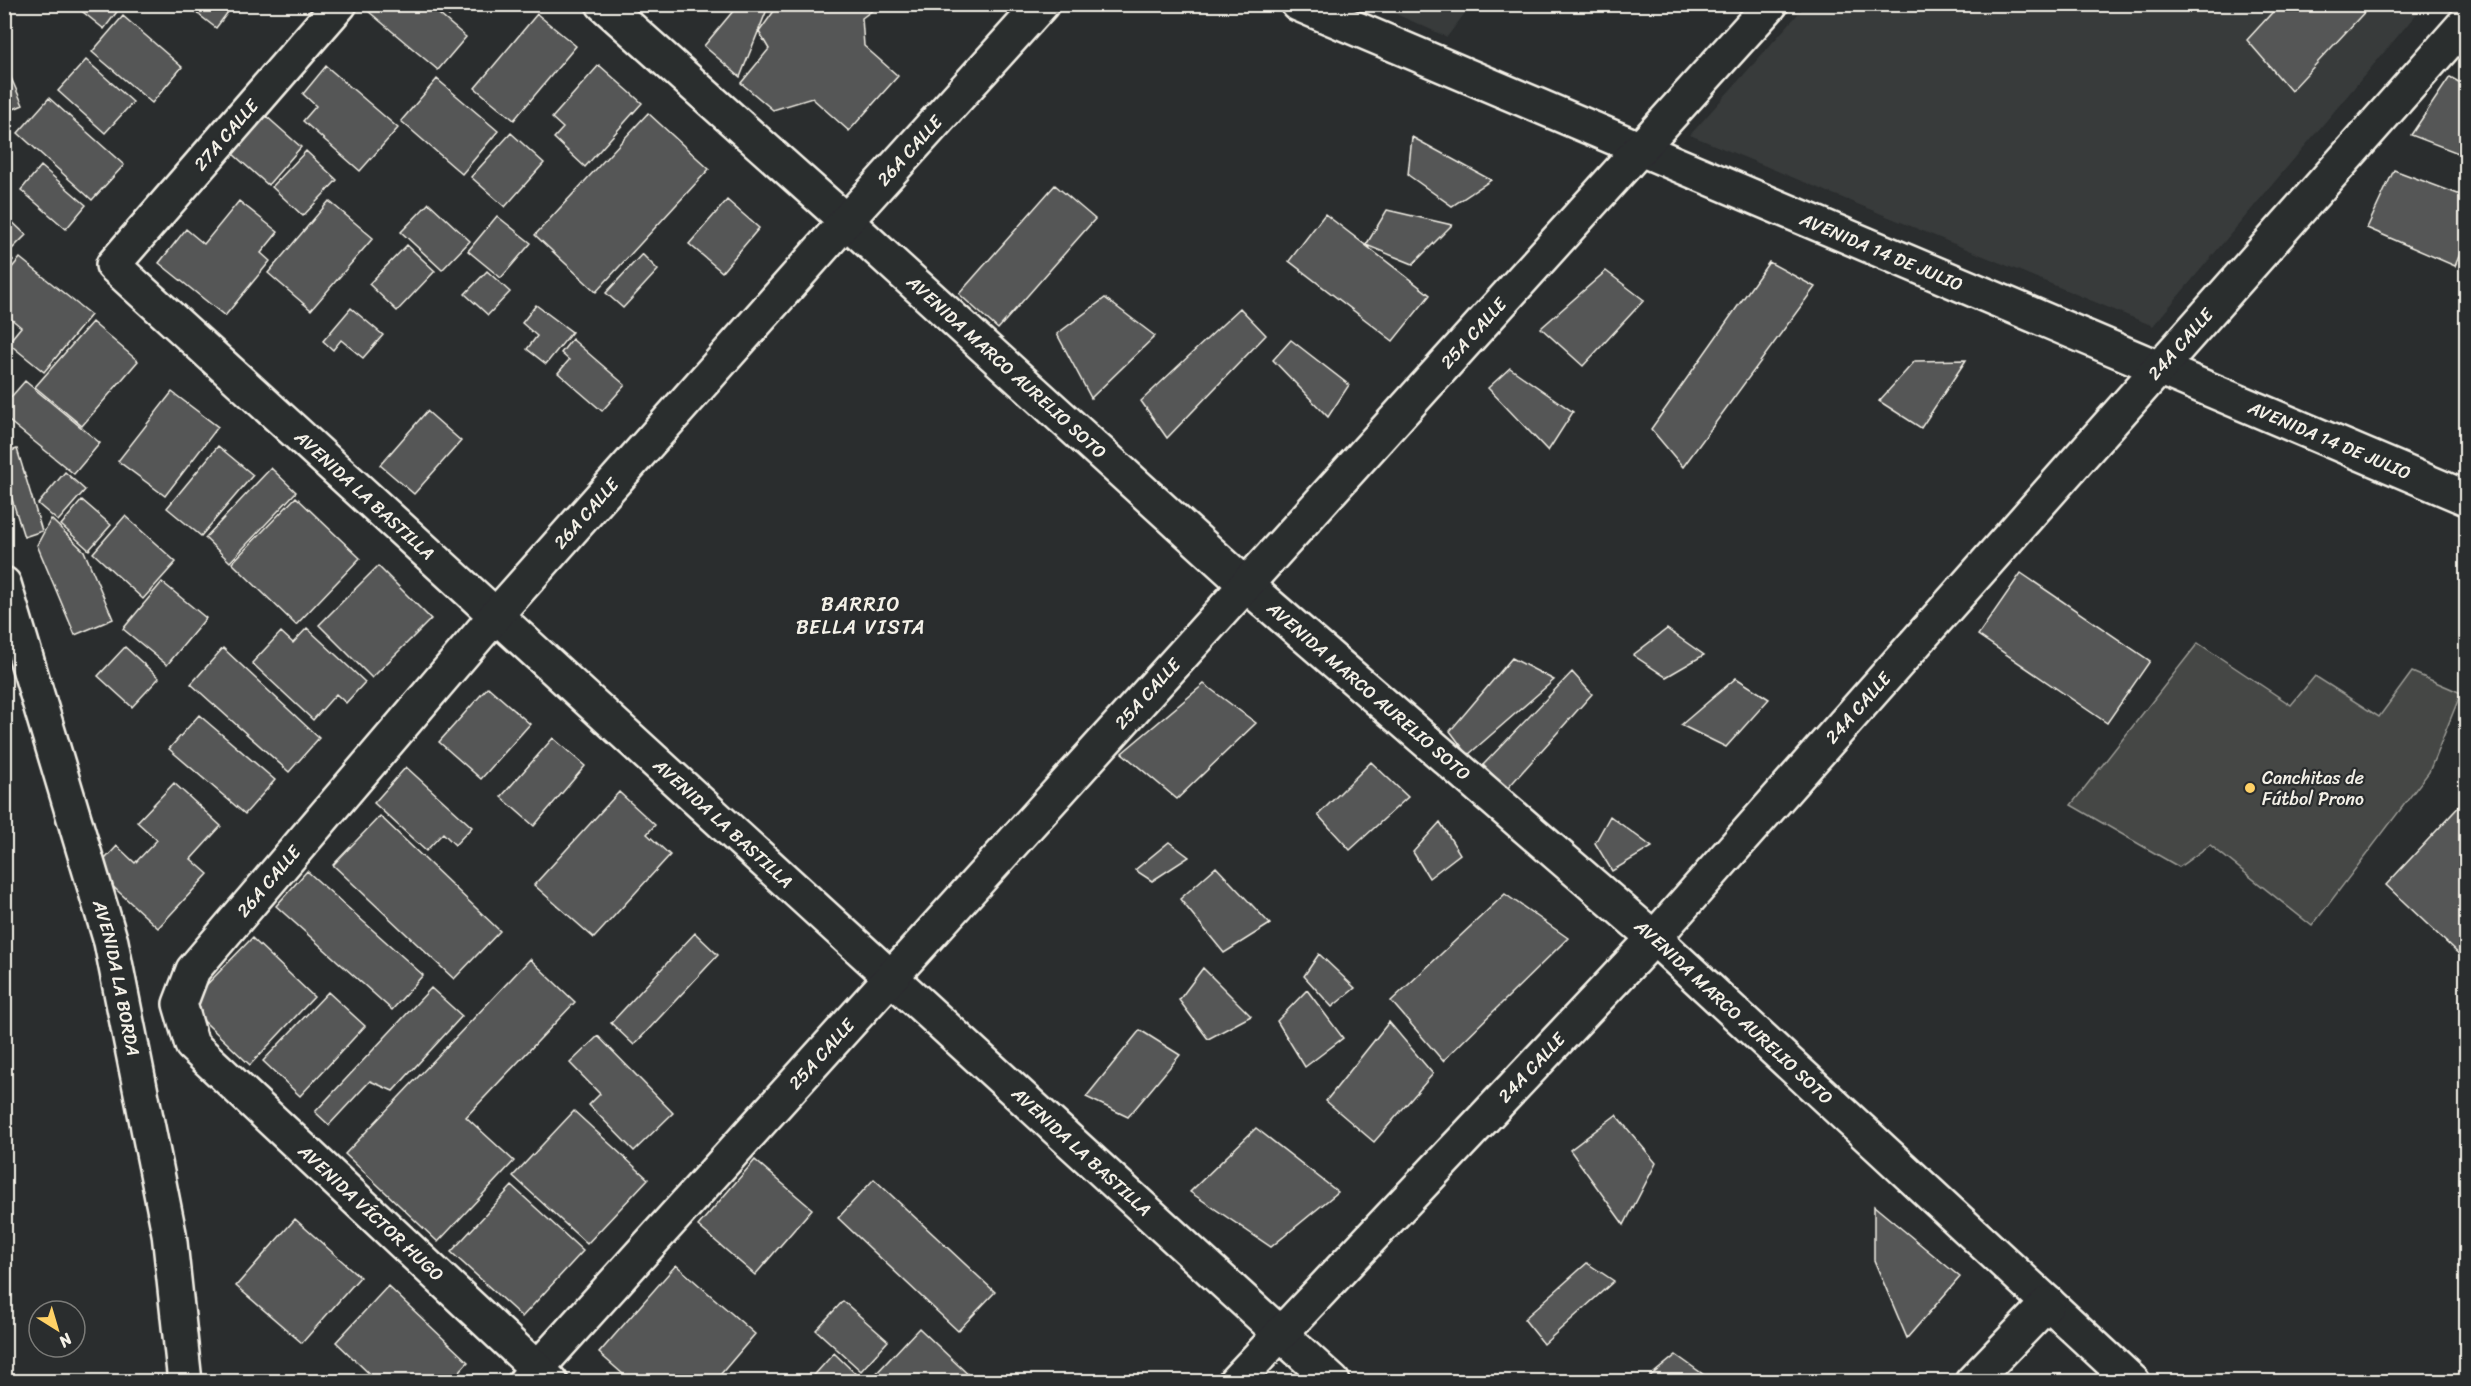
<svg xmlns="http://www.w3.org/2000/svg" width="2471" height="1386" viewBox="0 0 2471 1386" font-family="Sriracha,sans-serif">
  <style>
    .built { fill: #373a3a }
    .green { fill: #444645; stroke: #9c9c96; stroke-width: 1.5 }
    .building { fill: #555756; stroke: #f4f1e8; stroke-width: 1.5 }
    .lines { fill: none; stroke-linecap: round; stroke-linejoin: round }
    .minor-casing { stroke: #f4f1e8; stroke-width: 38 }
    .minor { stroke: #2a2d2e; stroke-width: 33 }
    .poi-dot { fill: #ffd166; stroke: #2a2d2e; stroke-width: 2 }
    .labels { text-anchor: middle; stroke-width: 4.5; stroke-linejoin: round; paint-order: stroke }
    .street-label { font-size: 18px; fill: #f4f1e8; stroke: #2a2d2e }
    .poi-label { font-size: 18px; fill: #f4f1e8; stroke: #2a2d2e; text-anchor: start }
    .neighbourhood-label { font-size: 20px; letter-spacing: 1.5px; fill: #f4f1e8; stroke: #2a2d2e }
  </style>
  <rect width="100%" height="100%" fill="#2a2d2e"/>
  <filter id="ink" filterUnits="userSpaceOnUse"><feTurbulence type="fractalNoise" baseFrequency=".0167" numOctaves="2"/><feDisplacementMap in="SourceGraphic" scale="12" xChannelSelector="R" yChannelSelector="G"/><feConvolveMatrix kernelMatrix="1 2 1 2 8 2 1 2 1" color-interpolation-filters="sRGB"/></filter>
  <g filter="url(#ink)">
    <path class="built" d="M1376 5H1471L1447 37Z
      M1806 5H2424L2153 326 1690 135Z"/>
    <path class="green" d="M2198 643 2291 705 2315 676 2379 717 2412 672 2461 693 2429 772 2312 926 2210 845 2179 867 2071 805Z"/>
    <path class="building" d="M73 4H113L119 9 104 29Z
      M185 4H234L216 28Z
      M374 4H427L466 37 438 70 368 11Z
      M436 4H460L449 16Z
      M739 4H760L766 12 740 77 704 46Z
      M779 4H870L874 9 862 18 864 46 898 76 849 131 812 98 773 110 741 83 769 49 759 32Z
      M2280 4H2372L2291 91 2247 40Z
      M537 14 576 46 514 120 475 88Z
      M123 16 182 67 152 103 92 52Z
      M86 60 133 102 105 133 58 91Z
      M4 62 23 105 4 113Z
      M599 65 642 103 585 167 554 138 563 128 552 118Z
      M326 66 398 128 360 171 303 121 316 106 303 94Z
      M2450 77 2466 86V156L2411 135Z
      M437 79 498 131 462 174 401 121Z
      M49 98 124 165 92 200 18 133Z
      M648 113 709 169 596 292 535 235Z
      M266 116 301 147 268 185 233 154Z
      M511 133 544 163 505 207 471 177Z
      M1412 137 1491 180 1452 206 1408 175Z
      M306 151 337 180 303 216 272 187Z
      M41 166 86 205 66 229 21 190Z
      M2394 170 2466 197V239L2455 266 2367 228Z
      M1055 185 1095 219 998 329 959 294Z
      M727 200 759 228 722 272 689 244Z
      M239 201 278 232 261 253 270 261 225 316 159 263 186 229 204 244Z
      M329 201 373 238 311 310 268 273Z
      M429 203 470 241 442 270 401 232Z
      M1387 210 1452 225 1413 264 1366 245Z
      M4 214 26 235 7 254 13 260 4 269Z
      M1325 214 1430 295 1393 341 1289 261Z
      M497 216 531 243 501 278 468 251Z
      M407 245 435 271 397 311 369 284Z
      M642 254 658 270 623 308 606 293Z
      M20 258 91 315 44 372 8 343 21 327 4 313V277Z
      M1769 262 1815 287 1683 467 1651 429Z
      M487 271 510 292 488 315 465 294Z
      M1606 271 1644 300 1583 366 1541 328Z
      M1105 298 1155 336 1091 398 1057 334Z
      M536 305 572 332 546 364 527 349 537 336 522 323Z
      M351 308 383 335 363 358 341 340 333 350 323 341Z
      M1240 308 1266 335 1167 438 1141 401Z
      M92 322 138 361 82 426 35 387Z
      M572 339 625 385 602 411 558 373 569 360 561 353Z
      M1291 340 1349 385 1328 417 1273 360Z
      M1966 360 1921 428 1879 401 1915 361Z
      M1510 368 1573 412 1548 451 1488 388Z
      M25 381 100 443 74 474 4 417V405Z
      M172 392 218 427 165 496 118 461Z
      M427 411 461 441 414 494 380 465Z
      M218 446 253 475 201 536 167 508Z
      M17 449 42 531 24 537 4 474V453Z
      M271 468 296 492 230 562 205 538Z
      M65 472 85 490 58 521 38 504Z
      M296 497 360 558 296 625 232 563Z
      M82 500 111 525 89 550 61 525Z
      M125 516 176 562 143 599 93 553Z
      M51 519 84 551 113 619 75 635 37 545Z
      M378 566 431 619 372 678 319 625Z
      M2021 573 2150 661 2107 723 1978 635Z
      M162 582 206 618 167 665 123 629Z
      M307 628 365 682 346 703 336 694 313 720 252 663 281 632 293 643Z
      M1667 629 1704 655 1666 677 1633 655Z
      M125 647 159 678 132 707 98 676Z
      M223 648 319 738 289 772 191 684Z
      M1512 658 1554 680 1468 755 1450 731Z
      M1572 672 1592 694 1507 789 1483 765Z
      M1736 678 1769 699 1726 747 1681 725Z
      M1204 684 1256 723 1177 799 1122 753Z
      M488 687 530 724 481 779 439 742Z
      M199 715 275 780 245 814 169 749Z
      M553 738 585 766 534 826 501 797Z
      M1371 762 1408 797 1350 850 1318 815Z
      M406 767 472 827 455 845 443 833 426 851 374 803Z
      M174 783 221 826 191 859 208 874 158 928 95 870 117 846 135 863 157 840 137 822Z
      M619 792 655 825 647 834 670 855 594 938 534 885Z
      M2466 799V961L2386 885Z
      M380 816 500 931 454 979 333 865Z
      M1610 816 1652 847 1612 871 1595 843Z
      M1440 822 1460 854 1429 878 1413 852Z
      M1169 842 1189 857 1152 881 1135 870Z
      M1216 867 1270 924 1224 953 1180 899Z
      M307 871 423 975 392 1010 276 906Z
      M1505 894 1568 938 1443 1061 1391 1001Z
      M695 933 718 955 634 1045 611 1023Z
      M252 938 314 997 250 1065 187 1005Z
      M1319 954 1355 988 1332 1007 1304 976Z
      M530 959 575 1002 466 1117 514 1161 438 1242 345 1154Z
      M1203 968 1251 1016 1208 1039 1179 1000Z
      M431 988 462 1016 393 1091 370 1081 329 1125 315 1112Z
      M1307 990 1343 1038 1305 1067 1277 1021Z
      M328 992 365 1026 300 1096 263 1061Z
      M1389 1022 1433 1074 1374 1142 1326 1101Z
      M1140 1030 1180 1055 1128 1117 1086 1097Z
      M598 1036 673 1113 634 1151 589 1105 600 1094 570 1063Z
      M574 1111 648 1179 587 1244 513 1176Z
      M1616 1115 1656 1163 1624 1225 1570 1150Z
      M1256 1128 1338 1192 1271 1247 1190 1192Z
      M755 1160 812 1209 755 1275 698 1226Z
      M874 1179 995 1292 958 1331 838 1218Z
      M512 1186 583 1251 522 1317 451 1252Z
      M1874 1206 1960 1277 1907 1338 1874 1260Z
      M295 1219 360 1277 302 1343 236 1286Z
      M1587 1263 1614 1281 1544 1344 1524 1319Z
      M676 1265 755 1334 714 1382H632L599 1353Z
      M388 1286 468 1362 450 1382H378L336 1342Z
      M843 1301 888 1341 861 1371 816 1330Z
      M919 1328 976 1382H879L873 1377Z
      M834 1353 864 1382H808Z
      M1676 1355 1714 1382H1643Z"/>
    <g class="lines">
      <defs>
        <g id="minor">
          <path id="s1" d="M340 4 113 265 1333 1382"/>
          <path id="s2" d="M603 4 846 221 1246 585 1654 938 2133 1382"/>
          <path id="s3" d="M1298 4C1686 172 2077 333 2466 498"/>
          <path id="s4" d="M4 584 111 942 169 1233 185 1382"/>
          <path id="s5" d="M525 1382 1771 4"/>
          <path id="s6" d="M551 1382 192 1045 180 1004 193 970 496 615 846 221 1042 4"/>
          <path id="s7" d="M1235 1382 1654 938 2466 22"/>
          <path d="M1972 1382 2048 1303"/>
        </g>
      </defs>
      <use href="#minor" class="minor-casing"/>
      <use href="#minor" class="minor"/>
    </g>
  </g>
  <circle class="poi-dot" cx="2250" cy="788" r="6"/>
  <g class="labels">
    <g class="street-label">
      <text transform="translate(226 135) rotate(-49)" y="6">27A CALLE</text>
      <text dy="6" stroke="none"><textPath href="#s6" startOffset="1660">26A CALLE</textPath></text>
      <text dy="6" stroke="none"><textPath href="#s3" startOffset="634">AVENIDA 14 DE JULIO</textPath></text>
      <text dy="6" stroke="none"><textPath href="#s5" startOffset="1414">25A CALLE</textPath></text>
      <text dy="6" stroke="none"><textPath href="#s7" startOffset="1404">24A CALLE</textPath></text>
      <text dy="6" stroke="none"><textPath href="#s2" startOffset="543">AVENIDA MARCO AURELIO SOTO</textPath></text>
      <text dy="6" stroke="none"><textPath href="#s3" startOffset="1120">AVENIDA 14 DE JULIO</textPath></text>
      <text dy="6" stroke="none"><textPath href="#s1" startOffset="687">AVENIDA LA BASTILLA</textPath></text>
      <text dy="6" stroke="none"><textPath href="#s6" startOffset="1174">26A CALLE</textPath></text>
      <text dy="6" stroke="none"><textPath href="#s2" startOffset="1029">AVENIDA MARCO AURELIO SOTO</textPath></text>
      <text dy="6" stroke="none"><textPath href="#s5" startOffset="928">25A CALLE</textPath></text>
      <text dy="6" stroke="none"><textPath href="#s7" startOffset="918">24A CALLE</textPath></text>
      <text dy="6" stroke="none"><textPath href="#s1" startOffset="1173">AVENIDA LA BASTILLA</textPath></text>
      <text dy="6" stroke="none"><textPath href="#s6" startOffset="688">26A CALLE</textPath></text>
      <text dy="6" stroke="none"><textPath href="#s4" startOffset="410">AVENIDA LA BORDA</textPath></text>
      <text dy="6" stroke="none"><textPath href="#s2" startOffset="1515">AVENIDA MARCO AURELIO SOTO</textPath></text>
      <text dy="6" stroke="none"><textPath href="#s5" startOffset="442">25A CALLE</textPath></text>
      <text dy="6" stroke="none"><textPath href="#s7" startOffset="432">24A CALLE</textPath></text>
      <text dy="6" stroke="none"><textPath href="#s1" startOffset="1659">AVENIDA LA BASTILLA</textPath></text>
      <text transform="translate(371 1213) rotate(43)" y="6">AVENIDA VÍCTOR HUGO</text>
    </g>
    <g class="poi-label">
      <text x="2262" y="784">Canchitas de<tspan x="2262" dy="21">Fútbol Prono</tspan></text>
    </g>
    <g class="neighbourhood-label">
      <text x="861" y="611">BARRIO<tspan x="861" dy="23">BELLA VISTA</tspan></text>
    </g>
  </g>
  <rect width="2471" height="1386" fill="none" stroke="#2a2d2e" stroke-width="24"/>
  <rect x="12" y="12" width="2447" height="1362" fill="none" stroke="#f4f1e8" stroke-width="2" filter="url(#ink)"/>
  <g transform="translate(57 1329) rotate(143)"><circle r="28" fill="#2a2d2e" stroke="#7b7b78" stroke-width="1.5"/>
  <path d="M0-4.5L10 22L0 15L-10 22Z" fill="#ffd166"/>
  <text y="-9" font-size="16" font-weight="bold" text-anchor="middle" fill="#f4f1e8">N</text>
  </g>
</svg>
